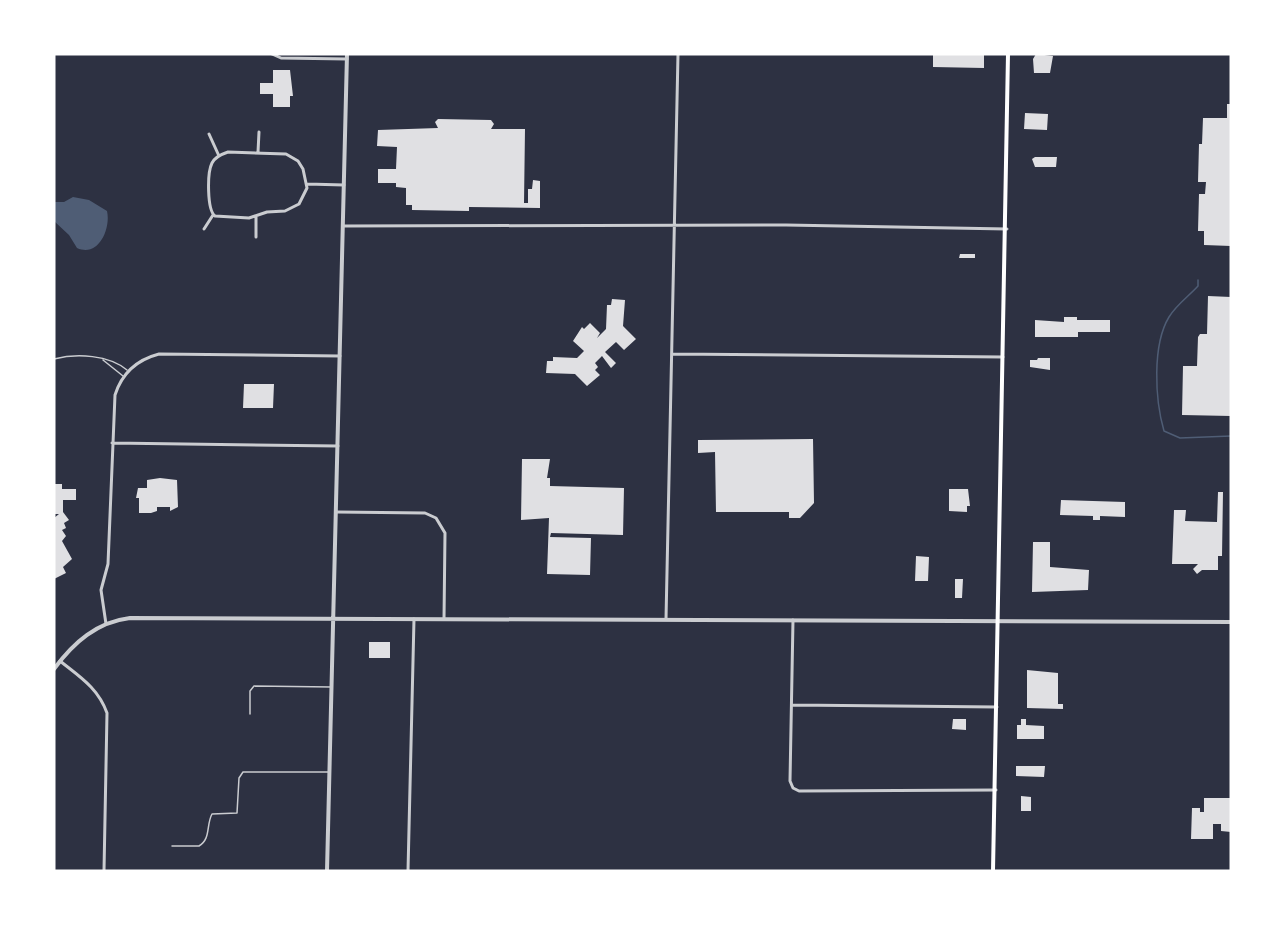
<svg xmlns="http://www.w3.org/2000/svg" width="1285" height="925" viewBox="0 0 1285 925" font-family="'Open Sans',sans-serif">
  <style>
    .water { fill: #4f5d75 }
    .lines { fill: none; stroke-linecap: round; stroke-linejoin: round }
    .stream { stroke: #4f5d75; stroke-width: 1.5 }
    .building { fill: #e0e0e3 }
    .service { stroke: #caccd0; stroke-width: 1.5 }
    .minor { stroke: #caccd0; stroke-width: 3 }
    .tertiary { stroke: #caccd0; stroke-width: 4 }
    .secondary { stroke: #fff; stroke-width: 4 }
  </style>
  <rect width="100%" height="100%" fill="#2d3142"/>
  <path class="water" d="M73 197 89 200 107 211C111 228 99 258 77 248L69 235 54 221V202H64Z"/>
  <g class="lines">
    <path class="stream" d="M1198 280V286C1189 296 1176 305 1169 317 1152 345 1155 400 1164 431L1180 438 1231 436"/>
  </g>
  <path class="building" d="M933 54H984V68L933 67Z
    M1036 54 1053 56 1050 73H1034L1033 59Z
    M273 70H290L293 96H290V107H273V94H260V83H273Z
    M1227 104H1231V246L1204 245V231H1198L1199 194H1205L1206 182H1198L1199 144H1202L1203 118H1227Z
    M1025 113 1048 114 1047 130 1024 129Z
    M438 119 491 120 494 124 491 129H525L524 203H528V189H532L533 180 540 181V208L469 207V211L412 210V205H406V188L396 187V183H378V169H396L397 147 377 146 378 130 438 128 435 122Z
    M1035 157H1057L1056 167H1035L1032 159Z
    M960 254H975V258H959Z
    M1208 296 1231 297V416L1182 415 1183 366H1197L1198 337 1200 334H1207Z
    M612 299 625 300 623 326 636 339 624 350 616 342 605 352 616 363 611 368 602 356 595 363 598 367 595 370 600 375 587 386 575 374 546 373 547 361H553V357L577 358 584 351 573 341 582 327 584 329 590 323 600 333 597 338 606 329 607 305H611Z
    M1064 317H1077V320H1110V332H1078V337H1035V320L1064 322Z
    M1038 358H1050V370L1030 367V360H1037Z
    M244 384H274L273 408H243Z
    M813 439 814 503 800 518H789V512H716L715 452 698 453V440Z
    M522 459H550L547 478H550V486L624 488 623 535 551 533 550 537 591 538 590 575 547 574 549 518 521 520Z
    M160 478 177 480 178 507 170 511V507H157V511L151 513H139V498H136L138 488H147V480Z
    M54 484H62V489H76V500H63V512L69 520 64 523 66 528 62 530 66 536 62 541 72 559 63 567 66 573 54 579V518L59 514H54Z
    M949 489H968L970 506H967V512L949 511Z
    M1218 492H1223L1222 556H1218V570H1202L1197 574 1193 569 1198 564H1172L1174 510H1186L1185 521 1217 522Z
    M1061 500 1125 502V517L1100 516V520H1093V516L1060 515Z
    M1033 542H1050V567L1089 570 1088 590 1032 592Z
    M916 556 929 557 928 581H915Z
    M955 579H963L962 598H955Z
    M369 642H390V658H369Z
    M1027 670 1058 673V704H1063V709L1027 708Z
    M953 719H966V730L952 729Z
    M1021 719H1026V725L1044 726V739H1017V725H1021Z
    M1016 766H1045L1044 777 1016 776Z
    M1021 796 1031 797V811H1021Z
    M1204 798H1231V832L1221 831V824H1213V839H1191L1192 808H1200V812H1204Z"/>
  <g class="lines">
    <path class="service" d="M54 359C77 353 109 355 127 370
      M103 360 123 376
      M250 714V691L254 686 332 687
      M172 846H199C211 839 206 825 212 814L237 813 239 778 243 772H329"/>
    <path class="minor" d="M272 54 281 58 347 59
      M209 134 219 156
      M228 152 286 154 298 161 303 169 307 188 299 204 285 211 267 212 249 218 215 216C207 210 207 173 212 163 215 157 222 154 228 152Z
      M258 152 259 132
      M307 184 344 185
      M256 216V237
      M343 226 786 225 1007 229
      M204 229 213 215
      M672 354 1003 357
      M112 443 338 446
      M337 512 425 513 436 518 445 533 444 619
      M666 619 678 54
      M793 620 790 781 793 788 799 791 996 790
      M106 624 101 590 108 564 115 395C122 373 136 360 159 354L340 356
      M60 661C80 677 98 688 107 713L104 871
      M792 705 997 707
      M408 871 414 619"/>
    <path class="tertiary" d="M54 669C74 642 97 622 130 618L1231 622
      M327 871 347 54"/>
    <path class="secondary" d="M993 871 1008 54"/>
  </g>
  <rect width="1285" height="925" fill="none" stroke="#ffffff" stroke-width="111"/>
</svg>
